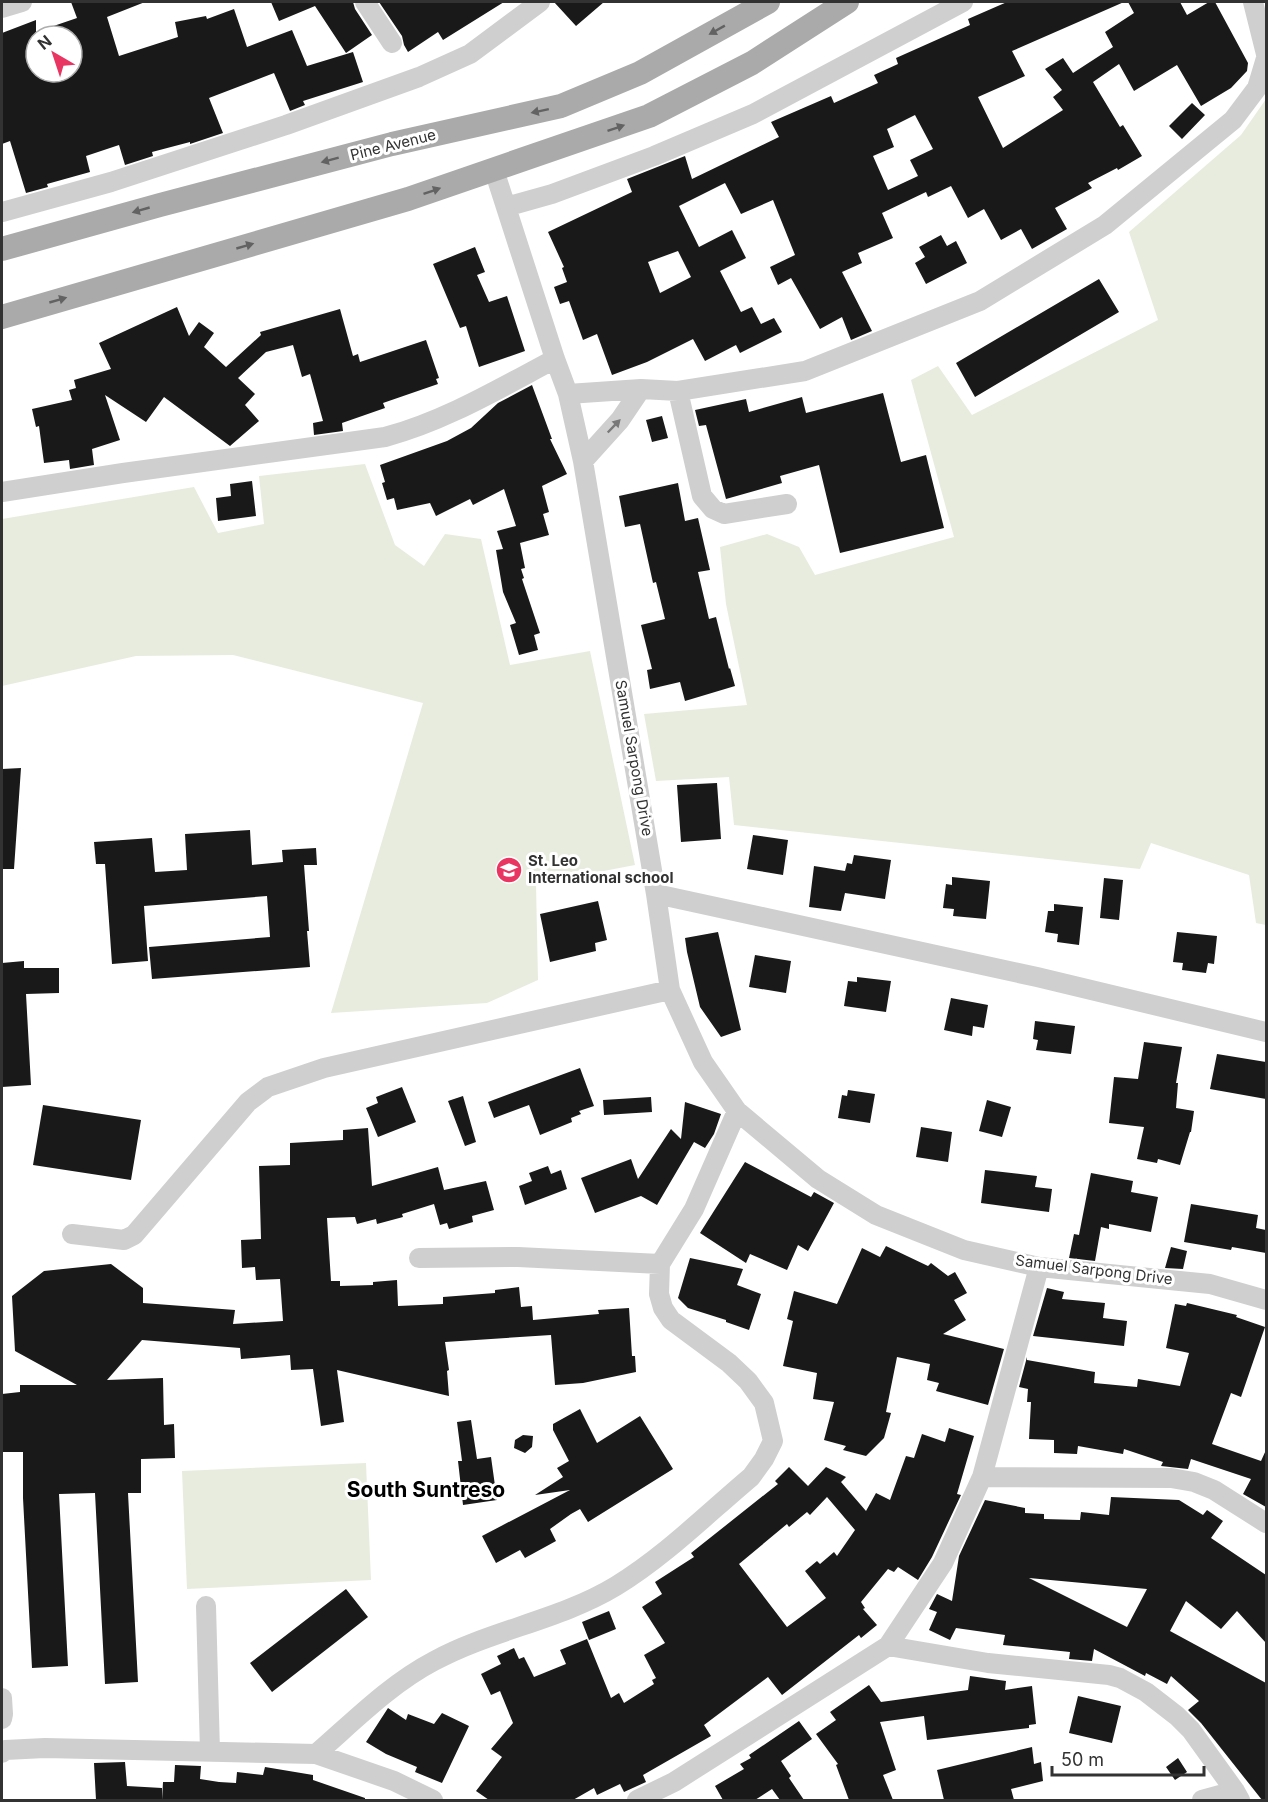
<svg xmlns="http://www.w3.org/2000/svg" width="1268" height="1802" viewBox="0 0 1268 1802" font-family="Inter,sans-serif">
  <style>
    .green { fill: #e8ecde }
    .building { fill: #191919; fill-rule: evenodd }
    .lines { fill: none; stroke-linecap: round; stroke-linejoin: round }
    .minor { stroke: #cfcfcf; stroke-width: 20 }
    .major { stroke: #aaa; stroke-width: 24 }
    .oneway { fill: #626262 }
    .oneway2 { fill: #797979 }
    .labels { text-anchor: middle; stroke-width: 6; stroke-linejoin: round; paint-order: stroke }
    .street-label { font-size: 15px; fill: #323232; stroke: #fff }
    .poi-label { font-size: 15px; font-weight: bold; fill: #323232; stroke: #fff; text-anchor: start }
    .district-label { font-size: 21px; font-weight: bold; fill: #000; stroke: #fff }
  </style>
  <rect width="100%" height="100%" fill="#fff"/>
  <path class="green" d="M1266 99V925L1256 923 1249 875 1151 843 1140 869 734 825 729 777 656 781 644 714 747 705 726 604 720 547 767 534 799 547 815 575 954 537 911 380 938 366 972 415 1158 320 1129 232 1241 135Z
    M365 464 395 545 424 566 445 534 481 539 510 665 590 651 635 865 536 884 538 980 487 1003 331 1013 423 703 233 655 136 656 2 686V519L194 487 218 533 264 524 259 476Z
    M366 1463 371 1580 187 1589 182 1471Z"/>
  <path class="building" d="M71 2H145L107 17 119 56 178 37 175 22 206 16 207 19 234 9 247 47 292 30 307 66 353 52 363 82 303 101 305 105 290 111 274 73 209 98 223 133 190 144V142L152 152 153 156 125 165 119 145 86 156 90 172 47 184 48 187 26 193 10 141 2 144V33L36 20V32L77 18ZM36 36H72V72H36Z
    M271 2H353L355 9 372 35 346 53 315 6 279 21Z
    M379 2H504L443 40 438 32 408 52 404 45 402 36Z
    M554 2H604L576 26Z
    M1007 2H1124L1012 51 1025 76 978 97 1003 148 1063 110 1053 97 1062 90 1045 69 1063 58 1073 73 1113 47 1105 32 1134 13 1128 2H1180L1187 15 1209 2H1215L1248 63 1247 71 1231 88 1201 106 1177 65 1134 91 1119 64 1093 82 1120 127 1123 125 1142 156 1118 170 1117 168 1088 183 1092 188 1055 208 1067 229 1032 249 1021 229 1001 240 984 209 968 218 951 186 928 197 926 192 882 213 893 238 858 253 862 263 842 272 872 331 851 340 842 317 820 329 791 278 778 285 770 267 795 255 773 200 741 214 725 183 679 206 699 247 732 230 746 258 720 271 741 312 752 307 761 324 774 318 782 332 740 353 736 345 705 361 693 339 647 362 612 375 597 334 583 340 569 301 560 304 554 287 567 282 562 268 564 267 548 232 632 192 627 179 685 156 692 179 779 137 771 122 831 96 834 103 878 83 874 75 898 64 896 58 970 25 968 19ZM915 115 933 149 910 160 918 176 888 190 873 156 894 147 887 129ZM678 251 691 277 660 293 648 262Z
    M1192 103 1205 115 1182 139 1169 126Z
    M941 235 947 246 956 241 967 263 926 284 915 263 925 257 919 247Z
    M475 247 485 272 477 275 489 302 507 296 525 351 479 367 466 326 460 328 433 264Z
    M1099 279 1119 312 975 397 956 363Z
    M177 307 189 336 199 322 214 333 204 347 226 367 261 335 260 332 340 309 353 356 358 354 360 362 426 340 439 378 436 379 438 384 383 403 385 408 342 423 343 431 314 435 313 423 323 421 310 374 302 377 293 345 266 352 238 378 255 394 245 405 259 421 230 446 164 397 146 422 105 395 120 440 92 449 94 465 70 469 69 460 44 463 39 426 36 427 32 409 72 400 69 390 76 388 74 380 111 369 99 343Z
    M532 385 552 439H550L567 474 542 486 549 512 543 514 549 535 520 543 525 568 521 569 524 578 522 579 540 633 534 635 538 650 519 655 510 625 516 623 503 592 496 550 503 549 497 531 516 526 504 489 473 505 470 499 436 516 430 503 397 510 394 498 387 500 382 483 385 482 380 465 447 441 471 428 498 403Z
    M883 393 901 462 926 455 944 528 840 553 819 465 780 476 782 483 726 499 706 425 699 426 695 410 746 399 749 412 802 397 806 413Z
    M662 416 668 438 652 442 646 420Z
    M252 481 256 516 218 521 216 498 231 496 230 484Z
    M678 483 685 521 698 518 710 570 698 572 709 619 716 617 729 669 730 668 735 686 685 701 680 682 650 689 647 670 652 669 641 625 665 619 656 582 653 583 640 524 625 527 619 496Z
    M21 768 14 869H2V769Z
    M717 783 721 839 681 842 677 785Z
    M250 830 252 865 283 862 282 850 316 848 317 865H304L309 931H307L310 967 152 979 149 947 270 937 267 896 144 906 148 961 112 964 105 864H96L94 842 152 838 155 872 187 870 185 834Z
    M753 835 788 840 783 875 747 869Z
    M854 855 891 860 885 899 845 893 841 911 809 907 814 866 845 871 847 863 852 864Z
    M952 877 990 881 986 919 953 916 954 909 943 908 946 884 952 885Z
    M1104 878 1123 880 1119 920 1100 918Z
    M598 901 607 940 595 943 596 951 550 962 540 914Z
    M1054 904 1083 907 1079 945 1057 942 1058 934 1045 932 1048 911H1054Z
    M718 932 741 1030 721 1037 700 1007 687 952 685 938Z
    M1177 932 1217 936 1214 964 1208 963 1206 973 1182 970 1183 963 1173 962Z
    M755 955 791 961 786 993 749 987Z
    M24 961V968H59V993L26 994 31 1085 2 1087V963Z
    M857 977 891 981 886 1012 844 1006 848 981 857 982Z
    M951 998 988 1005 984 1028 973 1026 972 1036 944 1030Z
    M1035 1021 1075 1026 1071 1054 1036 1050 1038 1040 1033 1039Z
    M1144 1042 1182 1047 1176 1083H1178L1176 1108 1194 1111 1191 1132H1190L1180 1165 1158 1159 1157 1163 1137 1159 1144 1127 1109 1123 1114 1077 1138 1079Z
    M1217 1054 1266 1062V1099L1210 1089Z
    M580 1068 594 1106 579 1111 581 1114 571 1118 572 1122 540 1135 529 1105 494 1118 488 1102Z
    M402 1087 416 1122 378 1137 366 1108 378 1103 376 1097Z
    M848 1090 875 1094 870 1123 838 1118 842 1095 847 1096Z
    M463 1096 476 1142 465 1146 448 1101Z
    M651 1097 652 1112 604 1115 603 1100Z
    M987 1100 1011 1107 1002 1137 979 1131Z
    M685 1102 721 1114 714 1134 705 1148 694 1142 657 1205 641 1196 595 1213 581 1178 631 1159 638 1179 671 1129 681 1139Z
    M43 1105 141 1120 131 1180 33 1165Z
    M921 1127 952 1132 948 1162 916 1157Z
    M368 1128 372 1186 438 1167 444 1190 486 1181 494 1210 472 1216 473 1222 449 1229 447 1223 440 1225 434 1204 402 1214 403 1217 377 1224 376 1219 357 1224 355 1217 327 1218 331 1281H340V1286L373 1285V1282L397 1280 398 1306 443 1304V1297L495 1293V1290L519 1287 521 1307 532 1306 533 1320 599 1314 598 1310 629 1308 632 1356H635L636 1372 583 1383 555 1385 551 1335 445 1342 449 1370 447 1371 449 1396 337 1370 344 1422 321 1426 313 1369 291 1370 290 1355 241 1359 240 1348 142 1340 107 1380 163 1378 164 1425 174 1424 175 1458 141 1459V1493H128L138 1682 105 1684 95 1493 59 1494 68 1666 32 1668 23 1498V1452H2V1394L20 1392V1385H77L15 1351 12 1296 44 1271 111 1264 143 1288V1303L235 1310 233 1324 283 1321 280 1279 256 1280 255 1267 242 1268 241 1240 261 1239 259 1166 290 1165V1143L343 1140V1130Z
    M745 1162 811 1197 814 1192 834 1203 808 1251 798 1245 787 1270 750 1254 746 1263 700 1233Z
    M548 1166 551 1174 561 1170 567 1189 525 1205 519 1186 532 1181 529 1173Z
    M985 1170 1037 1176 1035 1187 1052 1189 1049 1212 981 1203Z
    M1091 1173 1133 1181 1131 1192 1158 1197 1151 1232 1109 1224V1229L1101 1227 1095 1261 1069 1258 1074 1234 1079 1235Z
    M1191 1204 1258 1215 1256 1228 1266 1230V1253L1232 1247 1231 1250 1184 1242Z
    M886 1246 928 1266 931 1263 948 1276 955 1272 967 1293 954 1300 966 1320 943 1334 1004 1349 988 1405 936 1391 939 1383 927 1380 930 1364 897 1357 886 1412 891 1413 884 1438 866 1456 843 1450 846 1446 824 1440 834 1402 813 1399 817 1373 783 1366 793 1321 787 1319 794 1291 837 1304 862 1248 880 1257Z
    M1171 1247 1187 1251 1183 1269 1165 1268Z
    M690 1258 743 1269 737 1285 761 1294 749 1330 726 1322V1320L688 1308 678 1298Z
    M1047 1288 1064 1292 1062 1299 1105 1303 1103 1318 1127 1321 1124 1346 1033 1336Z
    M1187 1303 1237 1315 1236 1317 1265 1327 1241 1397 1231 1393 1212 1444 1261 1461 1266 1450V1507L1243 1494 1251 1479 1191 1459 1188 1469 1161 1466 1163 1462 1124 1449 1123 1454 1078 1446 1077 1454 1054 1453V1440L1029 1439 1031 1402H1027L1028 1389 1019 1387 1027 1357V1360L1095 1372 1094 1383 1137 1387 1138 1379 1180 1386 1189 1353 1166 1348 1175 1304 1186 1306Z
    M580 1409 597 1443 640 1416 673 1469 588 1522 580 1509 571 1514 550 1529 556 1541 525 1558 520 1550 496 1563 482 1536 570 1490 535 1495 563 1477 557 1468 569 1461 553 1430V1424Z
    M471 1420 477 1459 491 1457 497 1500 463 1505 458 1461H462L457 1422Z
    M949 1428 974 1436 957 1494 961 1495 932 1557 918 1580 898 1567 894 1572 888 1569 861 1602 865 1608 863 1609 877 1625 861 1638 859 1635 782 1695 768 1677 704 1725 711 1736 643 1775 646 1782 624 1792 620 1784 597 1795 594 1788 573 1800H489L476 1791 502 1757 491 1749 513 1723 500 1691 491 1695 481 1674 501 1664 497 1656 514 1648 519 1659 524 1657 534 1677 566 1664 560 1650 587 1639 611 1698 619 1693 624 1703 654 1684 652 1680 656 1678 644 1655 665 1643 642 1607 662 1594 655 1582 694 1557 691 1553 778 1484 775 1481 789 1467 808 1486 826 1467 846 1477 841 1482 866 1511 876 1493 890 1500 906 1456 914 1458 922 1434 945 1442ZM827 1497 855 1530 837 1556 834 1552 820 1564 817 1561 805 1571 826 1598 787 1627 739 1564 787 1524 789 1527 807 1512 810 1515Z
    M523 1435 533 1436 532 1447 525 1453 514 1448 515 1440Z
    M1111 1497 1179 1500 1203 1515 1207 1510 1223 1521 1211 1538 1266 1575V1643L1237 1611 1221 1629 1186 1601 1170 1631 1266 1683V1800H1262L1201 1723 1188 1710 1199 1701 1171 1676 1167 1684 1146 1673 1145 1676 1094 1649 1092 1661 1069 1659 1070 1652 1003 1645 1005 1635 956 1628 950 1640 929 1630 937 1612 929 1609 937 1594 952 1601 959 1556 985 1500 1025 1508V1513L1044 1514V1519L1080 1520 1081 1512 1109 1515ZM1029 1578 1147 1589 1127 1627Z
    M346 1589 368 1617 272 1692 250 1663Z
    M609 1611 616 1629 589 1640 582 1622Z
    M970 1676 1006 1681 1005 1690 1032 1686 1036 1724 1029 1725V1728L927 1740 924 1716 880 1722 896 1770 883 1775 893 1800H849L836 1765 838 1764 816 1734 836 1720 830 1712 869 1685 881 1702 968 1690Z
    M1078 1696 1121 1706 1112 1743 1069 1733Z
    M388 1708 406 1720 408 1714 434 1724 442 1713 469 1726 442 1783 415 1772 417 1767 386 1754 366 1742Z
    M799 1721 812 1739 781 1761 791 1776 789 1778 804 1800H780L772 1789 755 1800H723L715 1786 744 1769 740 1764 751 1758 749 1755Z
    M1032 1747 1034 1764 1041 1762 1043 1781 1011 1789 1014 1800H944L937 1770Z
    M1178 1758 1187 1772 1175 1780 1166 1767Z
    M125 1762 127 1786 162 1788V1800H96L94 1763Z
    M175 1765 201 1766 200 1779 219 1782 236 1783 237 1772 263 1775 265 1767 313 1775V1780L365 1798V1800H162L163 1782H174Z"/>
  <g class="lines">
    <path class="minor" d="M365 2 392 43
      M1253 2 1266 54
      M2 8 22 2
      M494 170 555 359 568 394 583 461 656 894 670 990 703 1062 737 1111 818 1179 876 1215 964 1250 1039 1267 1210 1284 1266 1300
      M506 207 552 194 654 156 753 114 963 2
      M2 212 111 182 286 125 419 77 470 54 540 2
      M678 391 702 496 713 509 724 514 787 504
      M568 394 641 389 678 391 805 371 980 301 1105 225 1233 120 1257 88 1266 58
      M583 461 620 420 641 389
      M2 492 123 473 385 437C445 421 500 388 555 359
      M656 894 1037 977 1266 1032
      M72 1234 124 1240 134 1235 248 1102 268 1087 324 1068 670 990
      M419 1258 518 1257 660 1264
      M982 1477 1171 1478 1194 1482 1214 1490 1266 1523
      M206 1606 210 1752
      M888 1646 943 1563 982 1477 1039 1267
      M2 1698 3 1714 2 1719
      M2 1753 5 1750 45 1748 316 1754 394 1781 433 1800
      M316 1754C353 1722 390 1684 434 1661 491 1630 560 1620 616 1586 665 1556 707 1514 751 1477L764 1459 773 1441 764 1403 748 1381 729 1363 671 1320 663 1308 659 1294 660 1264 694 1209 737 1111
      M637 1800 674 1782 888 1646 988 1663 1109 1675 1120 1678 1146 1692 1177 1716 1191 1730 1235 1791 1240 1800
      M1202 1800 1235 1791"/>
    <path class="major" d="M2 249 160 205 392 144 561 106 640 73 768 2
      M2 317 408 199 649 116 752 63 847 2"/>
  </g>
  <defs><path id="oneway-solid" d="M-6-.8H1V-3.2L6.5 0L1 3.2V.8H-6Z" transform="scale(1.5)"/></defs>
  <g class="oneway">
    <use href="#oneway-solid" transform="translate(717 30) rotate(151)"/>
    <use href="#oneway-solid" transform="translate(540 111) rotate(168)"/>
    <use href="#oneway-solid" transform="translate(616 128) rotate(-19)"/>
    <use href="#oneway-solid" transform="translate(330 160) rotate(165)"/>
    <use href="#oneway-solid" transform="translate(432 191) rotate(-19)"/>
    <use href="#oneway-solid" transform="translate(141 210) rotate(164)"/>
    <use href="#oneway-solid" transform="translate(245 246) rotate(-16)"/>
    <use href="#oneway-solid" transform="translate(58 300) rotate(-16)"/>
  </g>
  <use class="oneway2" href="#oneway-solid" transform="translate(614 426) rotate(-46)"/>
  <defs>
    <symbol id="school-disc" viewBox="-11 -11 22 22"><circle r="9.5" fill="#e93561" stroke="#fff"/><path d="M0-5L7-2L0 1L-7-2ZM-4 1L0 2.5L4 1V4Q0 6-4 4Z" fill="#fff"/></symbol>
  </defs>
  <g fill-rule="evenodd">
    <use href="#school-disc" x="494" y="855" width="30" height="30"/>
  </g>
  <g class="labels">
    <g class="street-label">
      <text transform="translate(393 145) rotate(-14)" y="5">Pine Avenue</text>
      <text transform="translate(634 758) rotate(80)" y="5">Samuel Sarpong Drive</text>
      <text transform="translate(1094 1270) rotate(7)" y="5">Samuel Sarpong Drive</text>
    </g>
    <g class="poi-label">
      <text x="528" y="866">St. Leo<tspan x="528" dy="17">International school</tspan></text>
    </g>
    <g class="district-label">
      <text x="426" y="1497">South Suntreso</text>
    </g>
  </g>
  <rect width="1268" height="1802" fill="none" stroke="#323232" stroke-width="6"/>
  <g transform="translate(54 54) rotate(321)"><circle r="28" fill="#ffffff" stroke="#adadad" stroke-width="1.5"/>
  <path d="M0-4.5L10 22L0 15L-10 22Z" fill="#e93561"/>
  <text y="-9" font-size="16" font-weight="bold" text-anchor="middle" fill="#323232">N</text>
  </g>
  <path d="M1052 1766v9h152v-9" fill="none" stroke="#323232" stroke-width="3"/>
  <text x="1061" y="1766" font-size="18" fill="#323232" stroke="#ffffff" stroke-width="4.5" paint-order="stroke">50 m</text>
</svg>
